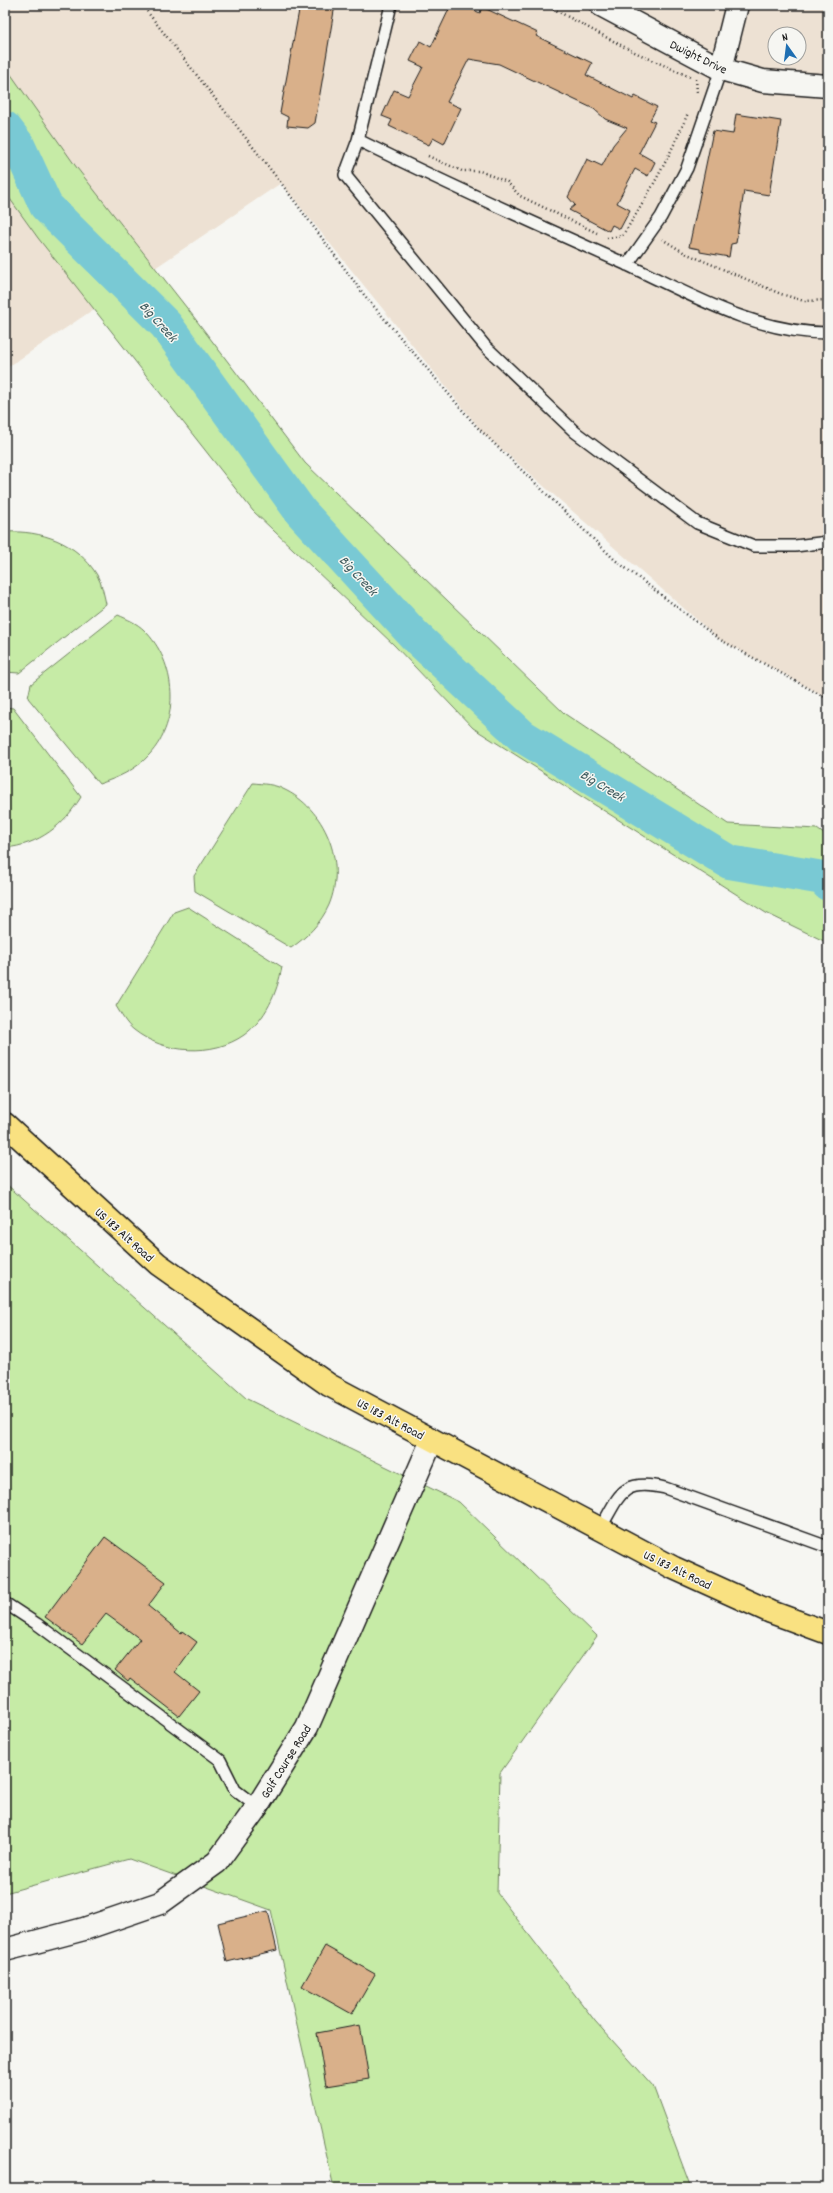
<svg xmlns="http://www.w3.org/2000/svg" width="833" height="2193" viewBox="0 0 833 2193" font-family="Dekko,sans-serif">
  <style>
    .built { fill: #ede1d3; fill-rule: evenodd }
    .green { fill: #c6eba6; stroke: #718461 }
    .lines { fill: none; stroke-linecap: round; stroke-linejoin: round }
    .stream { stroke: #54848a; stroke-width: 5.5 }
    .river { stroke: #79c9d4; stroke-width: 34 }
    .building { fill: #d9b08a; stroke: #1c1c1c }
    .service-casing { stroke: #1c1c1c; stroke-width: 14 }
    .minor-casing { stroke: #1c1c1c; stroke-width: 25 }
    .trunk-casing { stroke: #1c1c1c; stroke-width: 25 }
    .path { stroke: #1c1c1c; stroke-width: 2.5; stroke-dasharray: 1 3; stroke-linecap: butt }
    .service { stroke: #f6f6f2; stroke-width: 11 }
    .minor { stroke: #f6f6f2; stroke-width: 22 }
    .trunk { stroke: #f9e181; stroke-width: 22 }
    .labels { text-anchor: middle; stroke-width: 3; stroke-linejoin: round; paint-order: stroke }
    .street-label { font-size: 13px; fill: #1c1c1c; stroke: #f6f6f2 }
    .water-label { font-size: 14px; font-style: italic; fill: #3d595c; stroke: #f6f6f2 }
  </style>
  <rect width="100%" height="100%" fill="#f6f6f2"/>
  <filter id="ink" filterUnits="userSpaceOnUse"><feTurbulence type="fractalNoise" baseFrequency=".025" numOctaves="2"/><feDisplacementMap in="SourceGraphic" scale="8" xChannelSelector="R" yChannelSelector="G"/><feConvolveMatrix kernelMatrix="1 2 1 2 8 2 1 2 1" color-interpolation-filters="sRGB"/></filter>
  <g filter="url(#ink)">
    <path class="built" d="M5 5H828V698L719 639 484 434 281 183 5 369ZM775 34H799V58H775Z"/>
    <path class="green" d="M5 66 77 168 190 312 305 463 565 714 728 824 817 829 828 837V943L766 913 473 728 394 645 253 511 38 238 5 192Z
      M5 532C41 530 77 542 97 575 102 584 104 595 106 604L19 673 5 672Z
      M118 615C127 619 137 623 144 630 177 662 181 721 149 755 136 770 117 778 99 784L28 698 31 684Z
      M5 707 13 708 81 797C64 825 39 845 5 848Z
      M253 783C263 784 274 784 283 789 325 808 347 862 329 905 321 923 307 937 291 948L195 891 194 876Z
      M188 907 282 967C277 993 266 1019 244 1035 213 1057 164 1054 134 1030 126 1024 121 1014 116 1006L174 912Z
      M5 1183 247 1399 459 1502 597 1636 500 1773 497 1893 595 2021 653 2086 691 2188H334L271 1910 129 1859 5 1893Z"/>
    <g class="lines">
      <path class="stream" d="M823 878 828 862"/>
      <path class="river" d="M5 128 18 145 46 206 166 325 301 512 415 636 522 736 729 862 823 878 828 884"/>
    </g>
    <path class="building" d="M300 5H335L315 123 308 128 287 126 288 117 280 113Z
      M451 5H463L480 13 482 7 538 33 536 36 592 63 586 75 633 99 635 96 657 107 650 120 655 122 639 153 655 162 648 176 635 169 617 203 630 210 620 229 612 225 609 231 569 210 575 205 568 197 587 159 602 166 613 145 627 128 605 119 594 109 499 64 469 59 447 102 461 108 444 144 433 138 429 145 389 126 392 120 382 116 394 90 408 96 423 67 410 61 420 41 431 47Z
      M736 114 781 121 769 195 744 191 736 243 731 244 729 257 700 252V249L689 247 713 131 733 134Z
      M105 1537 166 1582 148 1606 181 1633 182 1631 197 1642 175 1672 199 1691 179 1716 130 1678 128 1681 115 1670 140 1639 106 1614 82 1644 45 1617Z
      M268 1911 277 1950 227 1962 218 1923Z
      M325 1946 375 1974 352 2014 302 1986Z
      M360 2025 369 2079 326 2086 317 2033Z"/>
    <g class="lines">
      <defs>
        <path id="service" d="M391 5 358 140 345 175 485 346 575 432 697 523 754 546H795L828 542
          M358 140C445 183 533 223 621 262 687 292 753 333 828 333
          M627 265 661 217 687 168 721 69
          M600 1529C620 1495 621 1478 665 1488L828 1547
          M5 1603 37 1624 220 1760 235 1790 257 1807"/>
        <path id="minor" d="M601 5 721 69 763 81 828 86
          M721 69 737 5
          M5 1950 84 1929 160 1903 217 1862 257 1807 307 1727 432 1440"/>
        <path id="trunk" d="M5 1124 158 1264 329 1385 674 1568 771 1612 828 1633"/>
      </defs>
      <use href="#service" class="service-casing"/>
      <use href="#minor" class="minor-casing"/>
      <use href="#trunk" class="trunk-casing"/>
      <path class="path" d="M142 5 281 183 365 296 476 426 615 560 719 639 828 699
        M546 5 630 50 690 77
        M696 79 697 92
        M428 156 462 171H480L507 182 520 196 597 233
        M607 238 622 236C648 197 670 156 688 113
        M662 239 685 253 781 294 804 301 828 300"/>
      <use href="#service" class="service"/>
      <use href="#minor" class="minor"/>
      <use href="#trunk" class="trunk"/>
    </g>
  </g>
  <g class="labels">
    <g class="street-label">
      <text transform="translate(699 56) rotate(26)" y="5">Dwight Drive</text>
      <text transform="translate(125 1234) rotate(42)" y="5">US 183 Alt Road</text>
      <text transform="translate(391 1418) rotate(28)" y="5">US 183 Alt Road</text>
      <text transform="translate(678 1569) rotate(26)" y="5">US 183 Alt Road</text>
      <text transform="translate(285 1761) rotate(-58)" y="5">Golf Course Road</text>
    </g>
    <g class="water-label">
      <text transform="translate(159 321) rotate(48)" y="5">Big Creek</text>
      <text transform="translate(359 575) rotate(47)" y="5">Big Creek</text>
      <text transform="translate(603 785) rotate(31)" y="5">Big Creek</text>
    </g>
  </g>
  <rect width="833" height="2193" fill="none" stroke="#f6f6f2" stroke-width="20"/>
  <rect x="10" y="10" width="813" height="2173" fill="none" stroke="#1c1c1c" stroke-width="1.5" filter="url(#ink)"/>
  <g transform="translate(787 46) rotate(346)"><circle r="19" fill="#f6f6f2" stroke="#9f9f9c"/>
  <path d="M0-3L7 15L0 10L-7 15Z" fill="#1f6fb2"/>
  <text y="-6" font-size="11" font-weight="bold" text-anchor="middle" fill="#1c1c1c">N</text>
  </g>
</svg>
